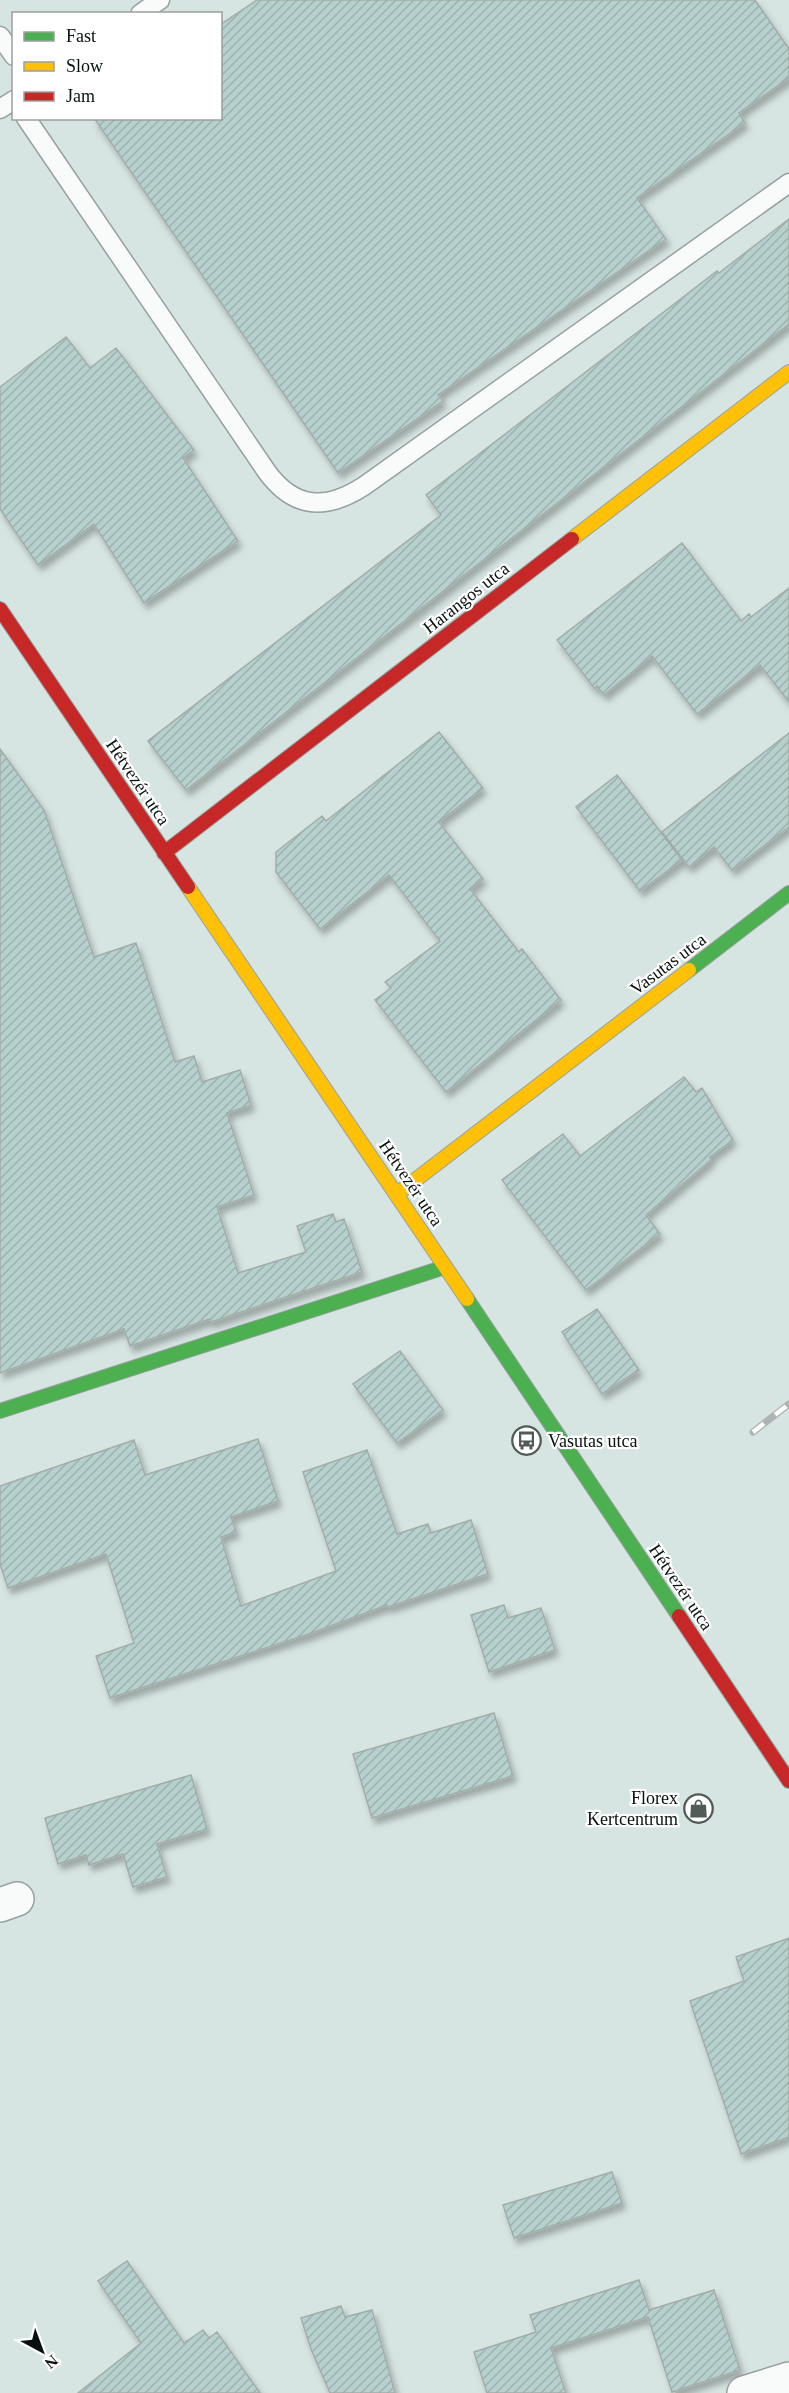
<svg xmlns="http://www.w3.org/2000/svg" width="789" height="2393" viewBox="0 0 789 2393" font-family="'Times New Roman',serif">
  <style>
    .building { fill: url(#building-hatch); stroke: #a2adab; stroke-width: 1.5; filter: url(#shadow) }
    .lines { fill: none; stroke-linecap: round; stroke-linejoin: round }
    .lane-casing { stroke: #96a19f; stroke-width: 21 }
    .street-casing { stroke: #96a19f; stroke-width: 36 }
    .fast-casing { stroke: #96a19f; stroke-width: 16 }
    .slow-casing { stroke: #96a19f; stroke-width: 16 }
    .jam-casing { stroke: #96a19f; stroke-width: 16 }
    .lane { stroke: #f9fbfb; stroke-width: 18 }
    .street { stroke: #f9fbfb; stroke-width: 33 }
    .fast { stroke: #4caf50; stroke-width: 14 }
    .slow { stroke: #ffc107; stroke-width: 14 }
    .jam { stroke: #c62828; stroke-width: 14 }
    .rail-casing { stroke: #afb3b2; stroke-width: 7 }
    .rail { stroke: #fff; stroke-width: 4.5; stroke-dasharray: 14; stroke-linecap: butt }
    .labels { text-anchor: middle; stroke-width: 4.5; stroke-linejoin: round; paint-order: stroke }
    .street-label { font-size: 18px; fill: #07100e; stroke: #fff }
    .poi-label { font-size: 18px; fill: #07100e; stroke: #fff; text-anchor: start }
  </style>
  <defs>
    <pattern id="building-hatch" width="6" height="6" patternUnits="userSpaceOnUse" patternTransform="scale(1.5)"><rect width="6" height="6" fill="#b6d1cd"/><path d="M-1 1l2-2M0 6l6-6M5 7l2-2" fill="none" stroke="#9bb2af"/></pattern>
    <filter id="shadow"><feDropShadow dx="3.5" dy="6" stdDeviation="3" flood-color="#0004"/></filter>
  </defs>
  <rect width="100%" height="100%" fill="#d7e5e2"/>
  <path class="building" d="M257 0H755L789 49V78L739 113 745 123 637 198 666 239 438 395 443 401 338 473 94 118H220V25Z
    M789 219V324L186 790 148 741 441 515 426 495 717 271 719 273Z
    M66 337 90 368 116 348 194 450 183 458 238 541 144 603 94 524 38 565 0 509V387Z
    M682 543 741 621 749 614 751 617 789 588V702L760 665 697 714 652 656 604 695 597 686 595 689 557 640Z
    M439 732 483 788 439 822 483 879 470 889 519 952 522 949 561 1000 446 1092 375 1000 391 988 385 982 440 941 389 875 320 929 276 872V852L322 816 326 821Z
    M789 733V827L732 870 714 847 689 867 662 832Z
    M0 749 44 810 94 957 136 943 175 1062 194 1056 202 1082 240 1070 251 1105 227 1113 254 1195 217 1207 238 1273 306 1252 297 1226 333 1214 336 1222 344 1219 362 1272 211 1322 210 1319 130 1346 124 1329 0 1373Z
    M617 775 682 860 640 891 576 807Z
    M684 1077 696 1092 702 1088 733 1140 710 1157 711 1160 646 1215 660 1234 586 1290 502 1180 563 1134 580 1156Z
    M597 1309 639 1370 602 1394 562 1332Z
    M400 1351 443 1410 397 1443 353 1384Z
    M258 1439 278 1501 231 1517 236 1532 221 1537 241 1606 336 1571 303 1472 367 1450 397 1534 428 1524 431 1533 471 1520 488 1574 388 1607 387 1605 309 1634 110 1698 96 1656 134 1643 106 1554 8 1588 0 1564V1486L134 1440 145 1475Z
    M504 1605 508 1618 541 1608 555 1650 489 1672 471 1615Z
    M494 1713 513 1776 372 1818 353 1754Z
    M191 1775 207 1829 157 1844 167 1877 133 1887 123 1854 89 1865 86 1855 58 1864 45 1818Z
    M789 1938V2137L741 2154 690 2001 744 1981 736 1957Z
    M612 2172 622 2203 514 2238 503 2205Z
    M127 2261 184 2343 203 2330 209 2338 217 2332 260 2393H78L141 2343 98 2281Z
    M639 2280 649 2310 714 2290 740 2370 672 2392 648 2317 551 2348 566 2393H487L474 2352 536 2332 530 2315Z
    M341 2306 345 2317 372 2310 395 2393H330L311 2349 301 2318Z"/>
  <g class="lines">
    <defs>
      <path id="lane" d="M140 14 160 0
        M0 36 14 56
        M0 109 14 100
        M26 118 267 472C295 510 327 510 364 486L789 183"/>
      <path id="street" d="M0 1905 17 1899
        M744 2393 789 2379"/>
      <path id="fast" d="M689 970 789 893
        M467 1299 679 1616
        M0 1411 445 1267"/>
      <path id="slow" d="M572 539 789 372
        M188 887 467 1299
        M397 1194 689 970"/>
      <path id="jam" d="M0 609 188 887
        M164 853 572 539
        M679 1616 789 1781"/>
    </defs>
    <use href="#lane" class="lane-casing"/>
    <use href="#street" class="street-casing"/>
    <use href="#fast" class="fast-casing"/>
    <use href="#slow" class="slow-casing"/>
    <use href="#jam" class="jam-casing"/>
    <use href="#lane" class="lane"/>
    <use href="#street" class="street"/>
    <use href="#fast" class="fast"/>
    <use href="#slow" class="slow"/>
    <use href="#jam" class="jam"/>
    <defs>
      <path id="rail" d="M753 1432 789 1404"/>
    </defs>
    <use href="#rail" class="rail-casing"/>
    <use href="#rail" class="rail"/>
  </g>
  <defs>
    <symbol id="bus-ring" viewBox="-11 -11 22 22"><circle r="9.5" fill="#fff" stroke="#505b58" stroke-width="1.5"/><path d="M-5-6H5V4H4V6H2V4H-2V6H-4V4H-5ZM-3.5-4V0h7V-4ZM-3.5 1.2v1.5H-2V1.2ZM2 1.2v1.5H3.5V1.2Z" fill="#505b58"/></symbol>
    <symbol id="shop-ring" viewBox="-11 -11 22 22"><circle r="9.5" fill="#fff" stroke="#505b58" stroke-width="1.5"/><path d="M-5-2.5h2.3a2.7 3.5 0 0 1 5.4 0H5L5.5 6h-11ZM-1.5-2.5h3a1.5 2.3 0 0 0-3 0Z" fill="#505b58"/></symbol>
  </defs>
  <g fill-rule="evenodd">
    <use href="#bus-ring" x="510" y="1424" width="33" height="33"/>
    <use href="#shop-ring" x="682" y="1792" width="33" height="33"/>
  </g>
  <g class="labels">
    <g class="street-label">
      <text transform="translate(466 598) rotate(-38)" y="6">Harangos utca</text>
      <text transform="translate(138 782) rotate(56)" y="6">Hétvezér utca</text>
      <text transform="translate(668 964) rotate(-37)" y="6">Vasutas utca</text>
      <text transform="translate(411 1183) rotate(56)" y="6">Hétvezér utca</text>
      <text transform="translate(681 1587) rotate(56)" y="6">Hétvezér utca</text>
    </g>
    <g class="poi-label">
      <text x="548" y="1447">Vasutas utca</text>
      <text x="678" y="1804" text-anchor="end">Florex<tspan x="678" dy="21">Kertcentrum</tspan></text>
    </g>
  </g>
  <rect x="12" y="12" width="210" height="108" fill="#ffffff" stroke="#9c9f9f" stroke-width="1.5"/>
  <rect x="24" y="32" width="30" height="9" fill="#4caf50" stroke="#9c9f9f" stroke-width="1.5"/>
  <text x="66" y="42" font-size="18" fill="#07100e">Fast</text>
  <rect x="24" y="62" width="30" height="9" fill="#ffc107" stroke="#9c9f9f" stroke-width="1.5"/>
  <text x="66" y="72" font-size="18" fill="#07100e">Slow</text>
  <rect x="24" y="92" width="30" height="9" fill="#c62828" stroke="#9c9f9f" stroke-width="1.5"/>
  <text x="66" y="102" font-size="18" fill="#07100e">Jam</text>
  <g transform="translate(42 2351) rotate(139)" stroke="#ffffff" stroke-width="4.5" paint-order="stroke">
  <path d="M0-4.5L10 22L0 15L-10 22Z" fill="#07100e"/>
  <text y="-9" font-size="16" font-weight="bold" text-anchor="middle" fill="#07100e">N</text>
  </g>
</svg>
